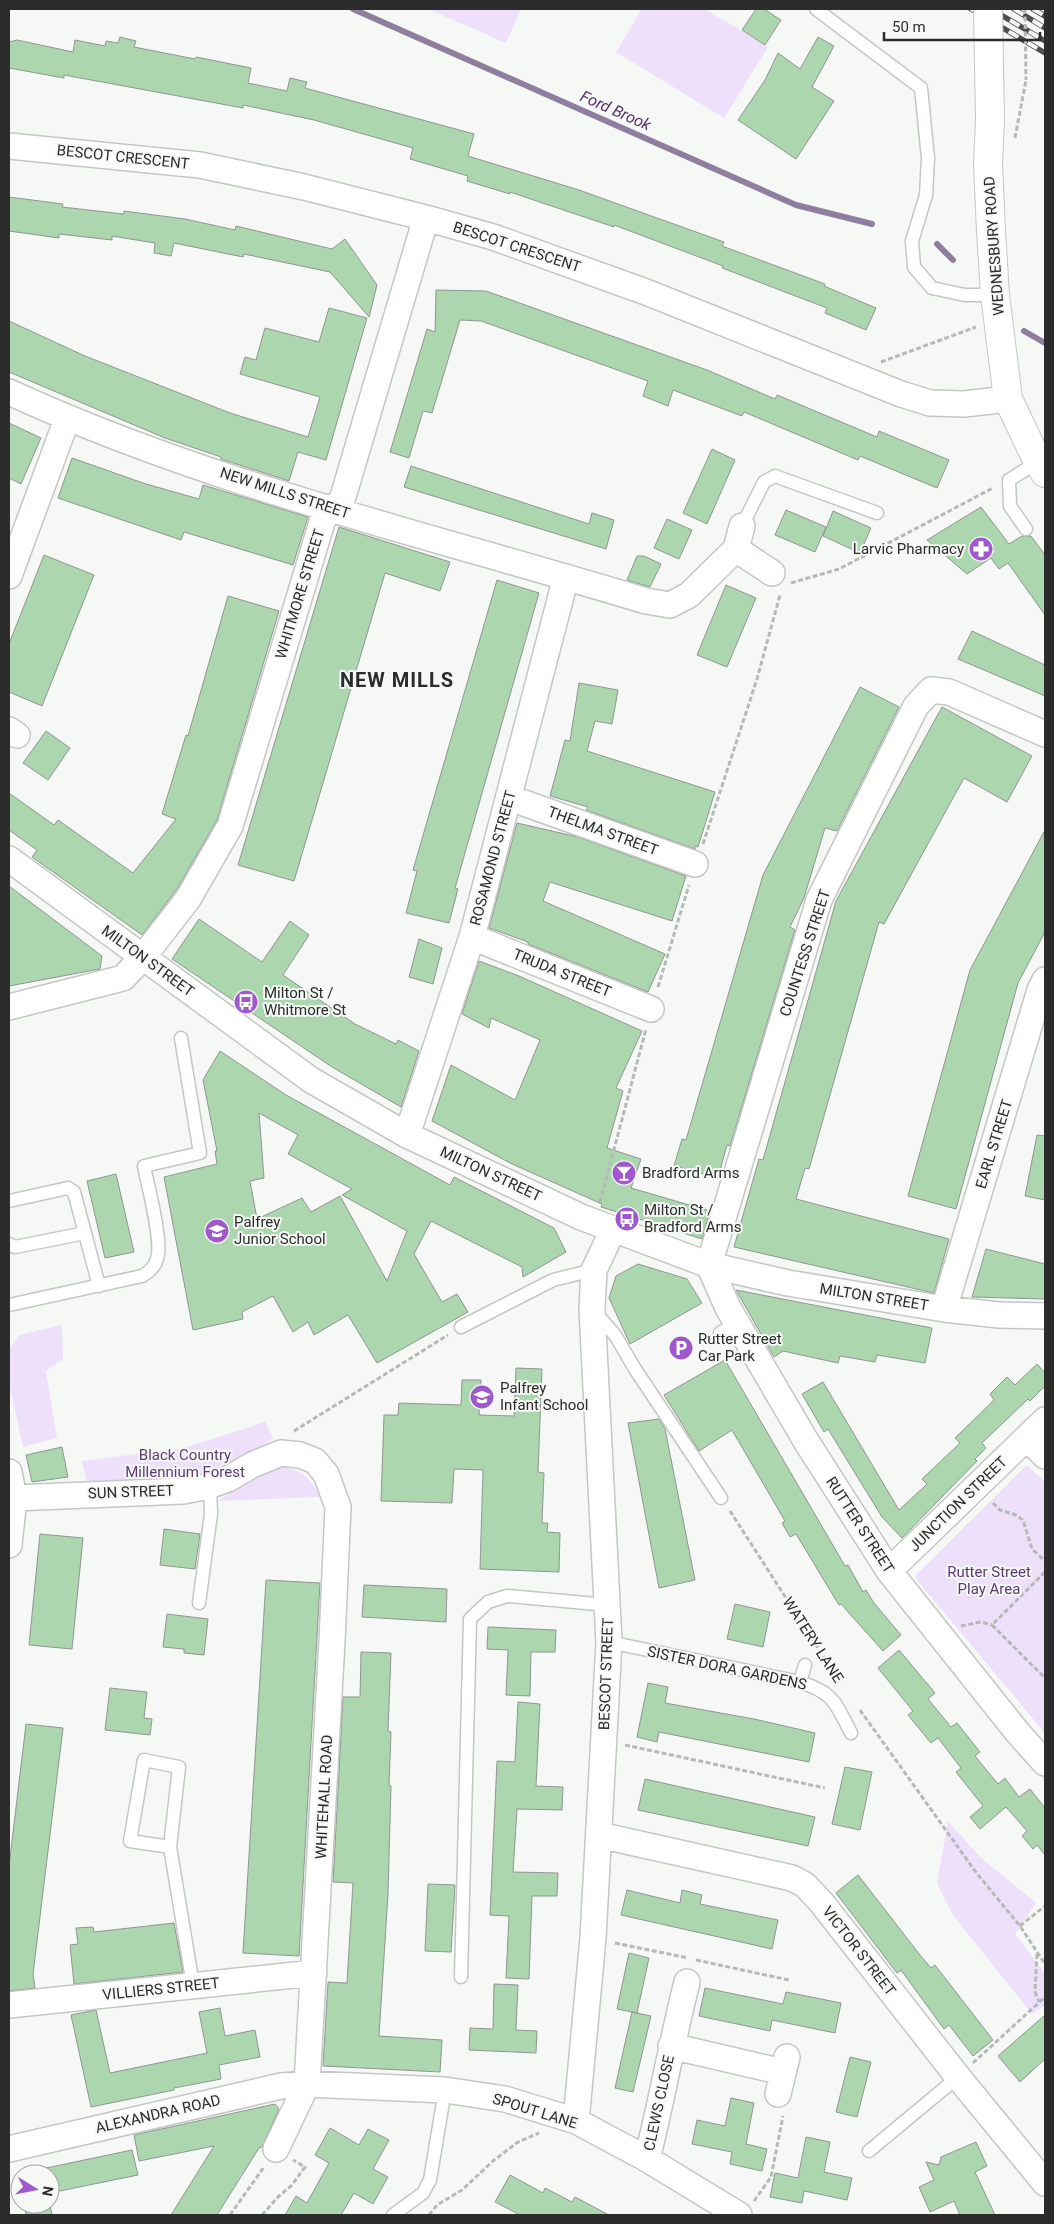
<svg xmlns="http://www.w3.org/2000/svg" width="1054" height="2224" viewBox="0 0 1054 2224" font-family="Roboto,sans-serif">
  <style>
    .green { fill: #eedffb }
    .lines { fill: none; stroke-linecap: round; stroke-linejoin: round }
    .stream { stroke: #907e9e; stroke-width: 6 }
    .building { fill: #abd6ae; stroke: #929593; fill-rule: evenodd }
    .lane-casing { stroke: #c4c7c4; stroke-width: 15 }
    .street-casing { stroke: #c4c7c4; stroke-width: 28 }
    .secondary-casing { stroke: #c4c7c4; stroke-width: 30 }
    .path { stroke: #b7b9b7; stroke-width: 3; stroke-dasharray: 5 2.5; stroke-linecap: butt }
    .lane { stroke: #fff; stroke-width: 12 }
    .street { stroke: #fff; stroke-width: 25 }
    .secondary { stroke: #fff; stroke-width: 28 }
    .rail-casing { stroke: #4d4e4d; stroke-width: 5.5 }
    .rail { stroke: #f5f8f5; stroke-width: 4; stroke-dasharray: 11; stroke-linecap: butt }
    .secondary-bridge-casing { stroke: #c4c7c4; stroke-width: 30; stroke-linecap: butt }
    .path-bridge { stroke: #b7b9b7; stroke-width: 3; stroke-dasharray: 5 2.5; stroke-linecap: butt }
    .secondary-bridge { stroke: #fff; stroke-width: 28 }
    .labels { text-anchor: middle; stroke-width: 4; stroke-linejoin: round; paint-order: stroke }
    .street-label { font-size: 15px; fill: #2b2c2b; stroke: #f5f8f5 }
    .poi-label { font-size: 15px; fill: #2b2c2b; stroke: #f5f8f5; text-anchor: start }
    .park-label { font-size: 15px; fill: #5d3b75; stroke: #f5f8f5 }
    .water-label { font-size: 16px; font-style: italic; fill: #56336d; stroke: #f5f8f5 }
    .district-label { font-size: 20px; font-weight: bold; letter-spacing: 1px; fill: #2b2c2b; stroke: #f5f8f5 }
  </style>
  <rect width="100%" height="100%" fill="#f5f8f5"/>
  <path class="green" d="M428 9H521L506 43Z
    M642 9H705L768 47 724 118 616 52Z
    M62 1325 63 1359 46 1371 57 1438 23 1447 9 1382 10 1348 19 1335Z
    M265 1422 273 1438 254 1452 189 1479 87 1484 82 1461 184 1448Z
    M1027 1465 1045 1482V1733L916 1579V1575Z
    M276 1466C302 1469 308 1476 321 1497L217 1501Z
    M948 1821 979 1856 1036 1903 1015 1934 1045 1974V2005L1032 2014 953 1915 937 1883Z"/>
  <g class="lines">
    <path class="stream" d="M353 9 796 205 872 224
      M937 244 953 260
      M1024 331 1045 343"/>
  </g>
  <path class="building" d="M756 9H764L781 20 765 45 742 30Z
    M120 37 136 41 134 47 195 59 196 57 251 68 248 83 287 91 290 78 307 82 305 88 474 134 468 156 579 190 724 242 722 246 825 284 824 286 876 308 866 330 825 313 827 308 722 268 723 266 614 225V227L510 192V194L467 181 468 176 410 159 413 148 314 120 243 105V108L64 75V78L9 68V42L17 40 73 52 75 40 105 46 106 41 118 43Z
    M818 37 834 46 812 87 834 101 796 159 738 120 765 80 778 53 800 69Z
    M9 197 63 204 62 207 124 214V211L185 219 235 230 236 226 332 249 345 239 377 285 369 317 330 272 244 254 243 257 174 243 171 256 154 253 155 243 112 236V240L59 234V238L9 231Z
    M436 290 486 291 707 370 775 399 777 395 877 437 879 431 949 460 937 488 860 456 858 460 744 412 742 416 673 390 668 406 643 396 648 381 481 321 460 320 432 413 423 411 409 458 390 452 427 329 435 332Z
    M329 308 367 318 326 460 298 452 289 481 221 459V457L165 438 9 372V321L85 356 230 413 308 437 320 397 240 374 245 357 256 360 265 328 319 342Z
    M9 423 41 438 21 484 9 478Z
    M712 449 735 460 707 524 683 513Z
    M72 458 146 484 199 499 203 485 308 517 293 565 184 532 181 540 58 498Z
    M411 466 589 524 592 513 614 520 606 549 404 487Z
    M981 507 1009 544 1022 536H1031L1045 555V615L1008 563 999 569 991 558 967 574 927 540Z
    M786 510 826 527 815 552 775 535Z
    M833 511 871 528 860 553 823 536Z
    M667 519 692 530 679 559 654 548Z
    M339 527 450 562 440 591 385 573 294 881 238 865Z
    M44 555 94 575 42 706 9 692V644Z
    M637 556H644L661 564 650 587 627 580Z
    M497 580 539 593 455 888 458 889 449 923 406 913 417 871 413 870Z
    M726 585 756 598 727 667 697 655Z
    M228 596 279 611 217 820 177 889 142 935 32 857 37 850 9 830V793L54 825 58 820 133 873 176 819 162 814 186 735 188 736Z
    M972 631 1045 665V696L958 659Z
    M579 683 618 690 612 724 595 721 587 751 715 792 698 847 695 846V849L586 810 588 807 550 796 565 740 570 741Z
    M860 687 899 707 837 831 825 828 804 898 790 927 795 930 730 1146 727 1145 718 1178 674 1166 682 1139 686 1140 763 875Z
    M942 707 1032 756 1007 802 964 778 884 924 879 922 809 1169 805 1168 796 1199 949 1239 934 1293 734 1247 759 1159 763 1160 836 901Z
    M46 731 70 748 48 780 23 763Z
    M517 823 578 837 686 876 672 921 550 882 543 901 665 954 648 992 528 944V942L489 928Z
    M1045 830V932L1018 983 956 1209 908 1196 970 970Z
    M9 886 102 956 100 969 9 986Z
    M199 919 262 962 290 921 309 935 283 975 355 1024 396 1044 398 1040 419 1051 401 1107 332 1067 172 959Z
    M419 939 442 948 433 984 409 977Z
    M479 961 519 976 642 1031 616 1088 623 1091 607 1148 641 1159 631 1188 710 1211 702 1239 601 1207 602 1204 512 1164 432 1121 451 1065 515 1100 540 1040 491 1018 489 1028 462 1014Z
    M220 1051 286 1095 450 1185 454 1177 554 1228 566 1252 523 1277 522 1267 431 1221 414 1254 442 1302 457 1294 468 1312 377 1363 348 1315 314 1335 308 1322 293 1332 273 1296 242 1312 243 1319 193 1330 164 1177 217 1164 215 1151H217L203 1080ZM259 1113 298 1135 288 1154 352 1189 342 1195 407 1231 387 1281 340 1196 311 1212 302 1198 257 1219 250 1181 264 1178Z
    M1037 1135 1045 1136V1200L1025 1196Z
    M116 1174 134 1252 105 1258 87 1181Z
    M986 1249 1045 1264V1299L972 1297Z
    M638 1264 687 1279 702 1303 630 1344 609 1298 616 1276Z
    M736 1290 932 1328 925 1363 877 1355 875 1362 840 1356 838 1363 783 1351 774 1357Z
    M725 1360 845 1566 848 1565 863 1592 866 1590 874 1603 901 1635 883 1651 841 1604 839 1605 796 1534 790 1537 782 1523 785 1521 732 1430 699 1451 664 1395Z
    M1037 1364 1045 1373V1386L1030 1401 1028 1399 982 1443 986 1448 975 1459 977 1461 902 1538 882 1517 828 1429 824 1432 802 1394 823 1382 899 1510 927 1484 922 1479 960 1443 955 1438 994 1400 990 1394 1007 1377 1015 1385Z
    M516 1368 542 1369 538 1472 544 1473 542 1523H548L547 1532 560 1533 559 1572 480 1569 483 1470 454 1469 452 1503 381 1501 384 1415H398L399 1403 461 1405 462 1380H481L479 1415 514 1416Z
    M659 1419 665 1429 695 1580 659 1588 628 1423Z
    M62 1447 68 1477 32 1482 26 1455Z
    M164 1529 200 1534 195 1569 160 1565Z
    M40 1534 83 1538 72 1649 29 1645Z
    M266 1580 320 1583 299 1956 243 1953Z
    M364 1585 447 1589 446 1622 362 1617Z
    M735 1604 770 1612 763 1647 727 1639Z
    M167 1614 208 1619 204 1655 184 1653V1649L163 1647Z
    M488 1627 556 1630 555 1652H531L530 1696 506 1695 508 1650 487 1649Z
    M899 1650 935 1693 928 1699 951 1727 957 1723 980 1752 975 1756 998 1784 1005 1778 1019 1797 1030 1789 1045 1808V1855L1037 1845 1033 1849 1022 1836 1027 1831 1006 1807 980 1829 970 1817 983 1806 956 1772 961 1768 938 1738 931 1743 908 1715 913 1711 878 1668Z
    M361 1652 391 1653 388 1731 391 1732 389 1786H391L388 1894 379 2036 442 2040 440 2072 323 2066 328 1982 347 1983 353 1883 333 1882 343 1697H360Z
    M648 1683 668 1687 665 1703 754 1719 815 1733 809 1762 659 1732 657 1742 637 1737Z
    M110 1688 147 1692 144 1718 152 1719 150 1735 105 1730Z
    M518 1702 540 1704 536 1786 563 1787 562 1810 517 1809 513 1872 558 1873 557 1896H532L529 1979 506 1978 509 1916 490 1915 497 1761 515 1762Z
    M26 1724 63 1728 33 1974 35 1988 9 1991V1866Z
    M845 1767 872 1772 860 1830 832 1824Z
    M645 1779 815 1817 808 1846 638 1810Z
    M858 1875 920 1955 931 1968 935 1965 993 2040 973 2056 949 2025 944 2029 901 1970 897 1973 836 1893Z
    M428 1884 455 1885 451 1952 425 1951Z
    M627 1890 680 1903 682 1890 702 1895 700 1904 778 1920 772 1949 621 1915Z
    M174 1923 183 1972 74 1984 70 1945 78 1944 76 1928 93 1927 94 1932Z
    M629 1953 649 1958 637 2013 617 2009Z
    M494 1984 518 1985 516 2030 537 2031 536 2053 469 2050 470 2028 493 2029Z
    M705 1988 783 2004 786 1992 841 2003 835 2033 772 2020 770 2031 699 2016Z
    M220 2008 225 2036 255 2030 260 2057 219 2065 221 2079 174 2088V2090L91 2107 71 2015 96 2010 110 2073 207 2053 199 2012Z
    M632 2012 651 2016 633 2092 615 2088Z
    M1045 2015V2059L1020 2082 998 2056Z
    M850 2057 871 2062 857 2117 836 2112Z
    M731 2098 754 2103 746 2144 767 2149 762 2171 730 2164 732 2152 692 2144 697 2120 725 2126Z
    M275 2104 279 2109 262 2147 259 2148 217 2215H171L214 2146 139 2161 134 2135Z
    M330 2128 359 2145 368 2129 389 2140 373 2169 388 2177 373 2204 354 2193 341 2215H285L296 2196 307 2203 329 2163 315 2155Z
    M806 2137 830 2142 824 2172 852 2178 847 2200 804 2191 802 2203 770 2197 775 2173 798 2178Z
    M976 2142 987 2166 975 2172 995 2215H960L954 2201 930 2212 919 2187 934 2180 926 2162 939 2165 941 2157Z
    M132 2150 138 2175 50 2193V2174H41L46 2168Z
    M510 2175 543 2193 545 2188 572 2202 575 2197 609 2215H520L495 2202Z
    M24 2204H50L52 2215H26Z"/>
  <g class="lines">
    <defs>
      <path id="lane" d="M816 9 921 88 928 158 926 195 912 241 914 267 932 288 965 295H995
        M742 526 764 482 775 476 877 513
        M1026 529 1010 506 1009 480 1038 462
        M9 1201 68 1188 74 1192 99 1286
        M9 1244 15 1247 85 1233
        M9 1305 142 1276C149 1272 155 1267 157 1259 163 1242 148 1187 144 1166L200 1153 181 1038
        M594 1311 615 1335 635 1369 721 1498
        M461 1327 553 1280 594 1270
        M720 1333 736 1323
        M199 1603 211 1514 210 1485
        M609 1642 800 1682C834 1693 835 1702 851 1733
        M800 1682 805 1665
        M170 1847 130 1841 144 1760 179 1767 170 1847 193 1985
        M461 1977 470 1619 488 1602 507 1596 608 1605
        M869 2151 958 2077
        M393 2215 423 2193 430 2180 445 2090"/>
      <path id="street" d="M9 146 200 165 304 187 426 218 493 237 646 292 901 394 930 403 964 404 1008 399
        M9 392C211 485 433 536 646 601L670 605 689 595 736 549 742 526
        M736 549 772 573
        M9 576 67 419
        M9 730 17 735
        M1045 734 949 692 931 690 916 706 819 900 709 1265 728 1308 806 1441 889 1571 1018 1733 1045 1763
        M510 798 695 864
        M9 859 311 1080 407 1135 581 1217 709 1265 788 1283 944 1309 999 1315 1045 1316
        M472 937 651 1009
        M9 1007 123 978 143 957 188 899 230 826 323 519 342 500 426 218
        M407 1135 472 937 566 577
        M944 1309 1040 990 1045 980
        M1027 1438 1045 1456
        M9 1472 14 1498 9 1545
        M14 1498 183 1491 205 1487 228 1479 252 1465 281 1453 300 1455 315 1461 326 1474 338 1507 332 1641 307 2084 276 2149
        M889 1571 1045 1420
        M599 1835 792 1878 805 1885 821 1902 958 2077 1045 2183
        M9 2005 314 1973
        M671 2046 783 2072
        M778 2094 787 2057
        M576 2121 593 1938 609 1642 592 1309 594 1270 613 1230
        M9 2149 281 2086 307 2084 445 2090 505 2099 576 2121 647 2159 739 2215
        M647 2159C662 2100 672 2041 687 1982"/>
      <path id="secondary" d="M990 120 988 164 991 231 995 295 1008 399 1038 462 1045 473"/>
    </defs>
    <use href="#lane" class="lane-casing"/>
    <use href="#street" class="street-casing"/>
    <use href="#secondary" class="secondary-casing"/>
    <path class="path" d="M1015 138 1026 80
      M881 362 976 327
      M791 583 839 569 993 488
      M703 844 757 679 780 595
      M658 987 689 885
      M600 1202 646 1029
      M294 1431 448 1335
      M993 1503 1000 1510 1016 1515 1023 1520 1032 1549 1045 1561
      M730 1511 840 1682
      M1045 1572 992 1625 1045 1678
      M961 1626 981 1622 992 1625
      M860 1710 975 1871 1020 1926 1045 1964
      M625 1745 825 1788
      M1020 1926 1045 1906
      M615 1943 688 1958
      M1037 1954 1035 1992 1039 2002
      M696 1960 789 1980
      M973 2063 1045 1997
      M754 2201 771 2177 783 2116
      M230 2215 264 2167
      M262 2215 278 2197 292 2185 305 2167 293 2160
      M429 2215 437 2205 462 2190 493 2161 518 2142 539 2133"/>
    <use href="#lane" class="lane"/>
    <use href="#street" class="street"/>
    <use href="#secondary" class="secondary"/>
    <defs>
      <path id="rail" d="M971 9 1045 53
        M991 9 1045 41
        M1014 9 1045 28
        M1033 9 1045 16"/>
    </defs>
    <use href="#rail" class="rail-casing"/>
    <use href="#rail" class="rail"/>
    <defs>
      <path id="secondary-bridge" d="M988 9 990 120"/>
    </defs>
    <use href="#secondary-bridge" class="secondary-bridge-casing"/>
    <path class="path-bridge" d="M1025 9 1026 80"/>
    <use href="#secondary-bridge" class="secondary-bridge"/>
  </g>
  <defs>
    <symbol id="pharmacy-disc" viewBox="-11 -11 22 22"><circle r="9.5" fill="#9f59cd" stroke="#f5f8f5"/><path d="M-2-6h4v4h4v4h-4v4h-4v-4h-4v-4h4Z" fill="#fff"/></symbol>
    <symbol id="bus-disc" viewBox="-11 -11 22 22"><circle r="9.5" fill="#9f59cd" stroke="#f5f8f5"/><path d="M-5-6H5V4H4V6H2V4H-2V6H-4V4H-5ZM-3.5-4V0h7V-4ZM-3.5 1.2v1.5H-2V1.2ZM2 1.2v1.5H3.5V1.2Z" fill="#fff"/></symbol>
    <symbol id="bar-disc" viewBox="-11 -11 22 22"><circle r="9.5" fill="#9f59cd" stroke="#f5f8f5"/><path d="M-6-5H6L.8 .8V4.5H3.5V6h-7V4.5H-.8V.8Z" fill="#fff"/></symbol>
    <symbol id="school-disc" viewBox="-11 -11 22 22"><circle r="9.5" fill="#9f59cd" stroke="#f5f8f5"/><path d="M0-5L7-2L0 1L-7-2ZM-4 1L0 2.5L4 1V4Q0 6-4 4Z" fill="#fff"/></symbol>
    <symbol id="parking-disc" viewBox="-11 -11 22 22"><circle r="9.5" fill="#9f59cd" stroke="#f5f8f5"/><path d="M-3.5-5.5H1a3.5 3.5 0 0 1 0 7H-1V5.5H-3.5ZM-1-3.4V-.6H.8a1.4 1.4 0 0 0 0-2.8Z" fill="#fff"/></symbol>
  </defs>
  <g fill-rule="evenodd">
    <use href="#pharmacy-disc" x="967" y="535" width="28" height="28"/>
    <use href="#bus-disc" x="232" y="988" width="28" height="28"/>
    <use href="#bar-disc" x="610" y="1159" width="28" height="28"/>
    <use href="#bus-disc" x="613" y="1205" width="28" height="28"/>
    <use href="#school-disc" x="203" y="1217" width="28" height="28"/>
    <use href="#parking-disc" x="667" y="1334" width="28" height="28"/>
    <use href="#school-disc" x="468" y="1383" width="28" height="28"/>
  </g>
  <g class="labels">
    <g class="street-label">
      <text transform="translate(123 157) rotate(6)" y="5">BESCOT CRESCENT</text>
      <text transform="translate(994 246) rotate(-94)" y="5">WEDNESBURY ROAD</text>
      <text transform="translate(517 247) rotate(18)" y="5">BESCOT CRESCENT</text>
      <text transform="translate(285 493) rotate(18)" y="5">NEW MILLS STREET</text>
      <text transform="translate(300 594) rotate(-73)" y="5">WHITMORE STREET</text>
      <text transform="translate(603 831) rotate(20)" y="5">THELMA STREET</text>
      <text transform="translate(493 858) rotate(-75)" y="5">ROSAMOND STREET</text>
      <text transform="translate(805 953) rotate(-72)" y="5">COUNTESS STREET</text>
      <text transform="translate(148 961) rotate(36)" y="5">MILTON STREET</text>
      <text transform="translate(562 973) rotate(22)" y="5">TRUDA STREET</text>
      <text transform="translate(994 1144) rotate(-73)" y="5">EARL STREET</text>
      <text transform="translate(491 1174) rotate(25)" y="5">MILTON STREET</text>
      <text transform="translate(874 1297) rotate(9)" y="5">MILTON STREET</text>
      <text transform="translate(131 1492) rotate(-2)" y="5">SUN STREET</text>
      <text transform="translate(958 1504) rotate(-44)" y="5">JUNCTION STREET</text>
      <text transform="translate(860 1525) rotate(57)" y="5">RUTTER STREET</text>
      <text transform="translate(813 1640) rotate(57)" y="5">WATERY LANE</text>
      <text transform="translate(727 1668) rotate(12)" y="5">SISTER DORA GARDENS</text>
      <text transform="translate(606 1674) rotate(-88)" y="5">BESCOT STREET</text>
      <text transform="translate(324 1797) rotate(-87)" y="5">WHITEHALL ROAD</text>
      <text transform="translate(859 1951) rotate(52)" y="5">VICTOR STREET</text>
      <text transform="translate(161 1989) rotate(-6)" y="5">VILLIERS STREET</text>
      <text transform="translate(659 2103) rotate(-78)" y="5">CLEWS CLOSE</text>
      <text transform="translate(535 2111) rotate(17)" y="5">SPOUT LANE</text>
      <text transform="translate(158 2114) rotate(-13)" y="5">ALEXANDRA ROAD</text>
    </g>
    <g class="poi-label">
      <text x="964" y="554" text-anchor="end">Larvic Pharmacy</text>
      <text x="264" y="998">Milton St /<tspan x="264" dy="17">Whitmore St</tspan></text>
      <text x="642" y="1178">Bradford Arms</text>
      <text x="644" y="1215">Milton St /<tspan x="644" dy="17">Bradford Arms</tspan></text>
      <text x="234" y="1227">Palfrey<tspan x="234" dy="17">Junior School</tspan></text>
      <text x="698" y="1344">Rutter Street<tspan x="698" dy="17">Car Park</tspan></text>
      <text x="500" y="1393">Palfrey<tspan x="500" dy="17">Infant School</tspan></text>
    </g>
    <g class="park-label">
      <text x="185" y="1460">Black Country<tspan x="185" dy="17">Millennium Forest</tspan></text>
      <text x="989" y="1577">Rutter Street<tspan x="989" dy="17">Play Area</tspan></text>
    </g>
    <g class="water-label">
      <text transform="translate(616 110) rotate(24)" y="6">Ford Brook</text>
    </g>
    <g class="district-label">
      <text x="397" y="687">NEW MILLS</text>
    </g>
  </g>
  <rect width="1054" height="2224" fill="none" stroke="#2b2c2b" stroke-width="20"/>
  <g transform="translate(35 2189) rotate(100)"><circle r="24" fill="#f5f8f5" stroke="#a4a6a4"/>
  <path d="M0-4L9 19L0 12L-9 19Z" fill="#9f59cd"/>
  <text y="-8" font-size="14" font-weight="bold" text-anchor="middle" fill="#2b2c2b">N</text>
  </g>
  <path d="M884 32v8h156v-8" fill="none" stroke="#2b2c2b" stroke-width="2.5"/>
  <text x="892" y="32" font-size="15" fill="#2b2c2b" stroke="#f5f8f5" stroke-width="4" paint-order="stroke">50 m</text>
</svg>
